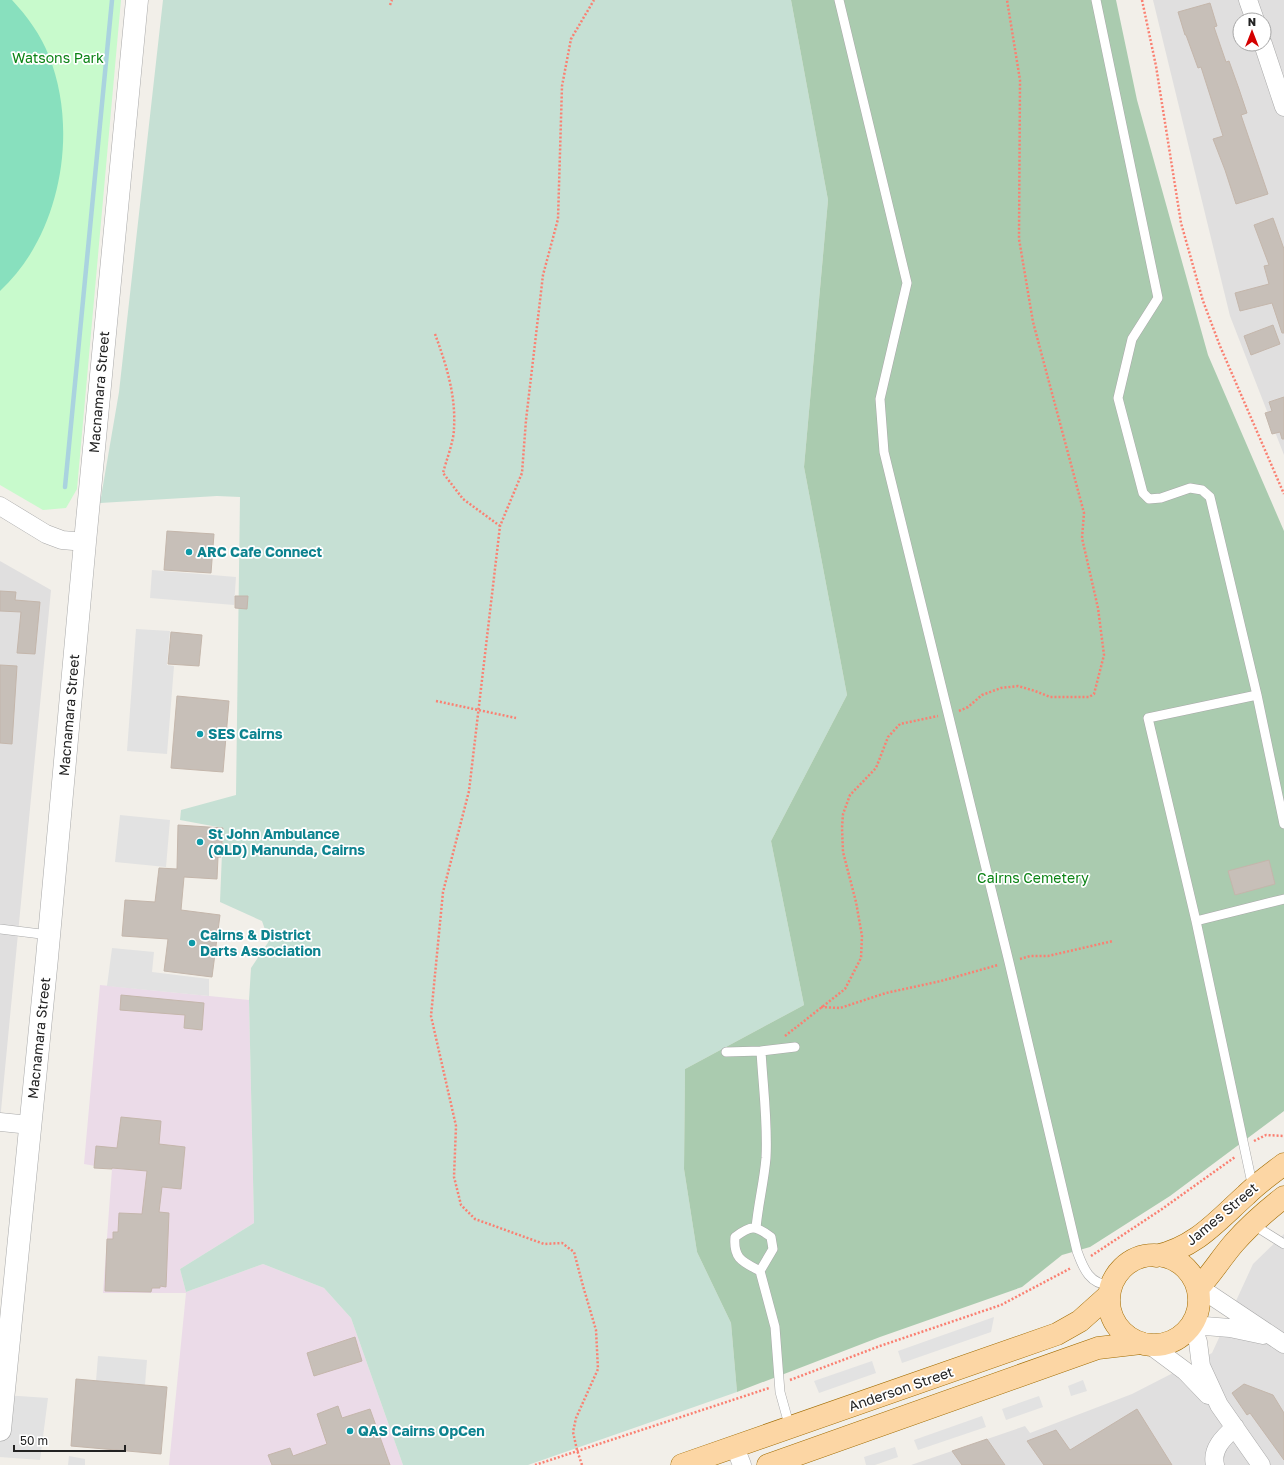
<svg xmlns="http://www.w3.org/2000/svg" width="1284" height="1465" viewBox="0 0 1284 1465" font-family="'Golos Text',sans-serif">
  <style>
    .residential { fill: #e0dfdf; fill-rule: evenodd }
    .industrial { fill: #ebdbe8 }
    .wetland { fill: #c6e0d4 }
    .cemetery { fill: #aacbaf }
    .park { fill: #c8facc }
    .pitch { fill: #88e0be }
    .parking { fill: #e2e2e2 }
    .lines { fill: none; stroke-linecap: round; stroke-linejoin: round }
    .stream { stroke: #aad3df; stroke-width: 4.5 }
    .building { fill: #c7bfb8; stroke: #c4b6ab }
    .service-casing { stroke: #a9a9a9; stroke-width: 10 }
    .minor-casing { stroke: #a9a9a9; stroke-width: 19 }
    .tertiary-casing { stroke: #a9a9a9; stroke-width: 23 }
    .primary-casing { stroke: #a06b00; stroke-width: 23 }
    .path { stroke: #fa8072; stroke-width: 2.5; stroke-dasharray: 2 2; stroke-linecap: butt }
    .service { stroke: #fff; stroke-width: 9 }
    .minor { stroke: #fff; stroke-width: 18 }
    .tertiary { stroke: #fff; stroke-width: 22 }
    .primary { stroke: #fcd6a4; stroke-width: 22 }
    .culture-dot { fill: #0f9aa8; stroke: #fff; stroke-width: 1.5 }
    .labels { text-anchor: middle; stroke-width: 3.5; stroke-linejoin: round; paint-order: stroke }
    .park-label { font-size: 14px; fill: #0c8416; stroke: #fff }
    .street-label { font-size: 14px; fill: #222; stroke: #fff }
    .culture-label { font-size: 14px; font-weight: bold; fill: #0d838f; stroke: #fff; text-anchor: start }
  </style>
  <rect width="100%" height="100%" fill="#f2efe9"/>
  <path class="residential" d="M1153 0H1284V455L1230 316ZM1240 20H1264V44H1240Z
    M0 561 51 590 0 1121Z
    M1284 1234V1465H911L1025 1426 1030 1433 1132 1394 1212 1353 1253 1264Z"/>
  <path class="industrial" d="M100 985 249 1000 254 1223 180 1269 186 1292 263 1264 324 1288 351 1318 403 1465H169L186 1293H103L112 1169 84 1164Z"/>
  <path class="wetland" d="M163 0H791L828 200 804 467 847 695 771 841 804 1005 685 1069 684 1169 697 1252 731 1323 737 1392 528 1465H403L351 1318 324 1288 263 1264 186 1292 180 1269 254 1223 249 1000 251 968 269 941 262 921 220 902 223 828 180 820 181 810 236 795 240 497 217 496 100 503 119 392Z"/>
  <path class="cemetery" d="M791 0H1116L1137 100 1208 355 1284 531V1111L1170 1196 1090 1247 1062 1255 1022 1287 880 1337 737 1392 731 1323 697 1252 684 1169 685 1069 804 1005 771 841 847 695 804 467 828 200Z"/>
  <path class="park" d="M0 0H121L77 489 66 508 43 510 0 485Z"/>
  <path class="pitch" d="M0 0H12C27 16 41 35 49 56 79 131 61 235 0 291Z"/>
  <path class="parking" d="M152 570 236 577 234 605 150 598Z
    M136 629 170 631 167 665 174 666 167 754 127 751Z
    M120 815 170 820 166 867 115 862Z
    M112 948 154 952 152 972 209 979V996L107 986Z
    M994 1317 991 1332 902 1363 898 1351Z
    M98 1356 147 1360 145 1385 96 1381Z
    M872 1361 876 1373 819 1393 814 1381Z
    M1083 1380 1087 1391 1071 1396 1068 1386Z
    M4 1395 48 1398 40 1460 0 1457V1430Z
    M1039 1396 1043 1407 1006 1420 1002 1409Z
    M982 1416 986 1427 918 1450 914 1440Z
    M895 1447 898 1457 875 1465H866L864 1457Z
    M69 1456 85 1459V1465H68Z"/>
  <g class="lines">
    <path class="stream" d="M65 487 112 0"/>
  </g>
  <path class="building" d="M1210 3 1217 26 1214 27 1226 62 1229 61 1239 89 1247 113 1241 115 1268 194 1236 204 1225 170 1213 139 1223 136 1201 67 1198 68 1186 35H1185L1178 12Z
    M1273 218 1284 249V333H1282L1272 303 1240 311 1235 293 1269 284 1264 266 1269 265 1254 225Z
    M1273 325 1280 344 1251 355 1244 336Z
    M1284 397V439H1282L1280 432 1272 434 1265 413 1272 411 1269 402Z
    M167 531 214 534 211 573 164 570Z
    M0 591 16 592 15 600 40 602 35 654 17 653 21 612 0 611Z
    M235 596H248L247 609 235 608Z
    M171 632 202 635 199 666 168 664Z
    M0 665 17 666 12 744 0 743Z
    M177 696 229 701 223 772 171 768Z
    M178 825 223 828 221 857H218L217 879 184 877 181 910 220 915 212 977 164 971 168 939 122 936 125 900 155 902 159 868 177 869Z
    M1269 860 1275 884 1235 895 1228 871Z
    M121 995 204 1003 202 1030 184 1028 185 1015 120 1010Z
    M121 1117 161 1121 159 1144 185 1147 181 1189 162 1187 159 1212 169 1213 166 1287 160 1286V1288H152L151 1292 105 1291 107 1239H113V1232H118L119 1213 142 1214 147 1171 112 1168V1169L94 1168 96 1146 117 1148Z
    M355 1337 362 1361 314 1376 307 1353Z
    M76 1379 167 1387 161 1454 71 1446Z
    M1244 1384 1273 1395 1284 1413V1460L1250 1413 1247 1415 1232 1393Z
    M338 1406 342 1418 370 1409 390 1465H272L268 1455 290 1448 293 1456 327 1444 317 1414Z
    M1137 1409 1172 1465H1044L1027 1441 1056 1430 1070 1450Z
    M987 1439 1005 1465H962L952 1451Z"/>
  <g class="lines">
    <defs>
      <path id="service" d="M839 0 907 283 880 399 884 452 1009 962 1077 1251C1083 1268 1090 1286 1112 1285
        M1096 0 1158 298 1132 339 1118 398 1143 493 1149 499 1161 498 1190 488 1202 490 1210 497 1257 695
        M1196 921 1284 899
        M0 929 49 935
        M761 1051 795 1047
        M726 1052 761 1051C763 1087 768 1123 766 1158 764 1182 758 1205 756 1228
        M1253 1188 1196 921 1148 718 1257 695 1284 824
        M1252 1224 1284 1244
        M760 1271 773 1249 771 1237C755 1225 751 1225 735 1237 733 1259 743 1262 760 1271L775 1327 780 1392 790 1428"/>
      <path id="minor" d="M1248 0 1255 20
        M1263 44 1284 107
        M0 506 46 534 62 540 85 542
        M0 1122 30 1125
        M1198 1289 1209 1294 1284 1344
        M1192 1325 1198 1342 1201 1366 1219 1405 1261 1465
        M1192 1325 1230 1328 1263 1335
        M1150 1345 1185 1371 1208 1395
        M735 1447 742 1465
        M1215 1465C1211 1449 1224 1437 1235 1427"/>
      <path id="tertiary" d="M0 1430 47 958 85 542 137 0"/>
      <path id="primary" d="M1109 1300a45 45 0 1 1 90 0a45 45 0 1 1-90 0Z
        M1156 1256C1196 1247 1217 1221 1246 1195 1258 1183 1271 1174 1284 1164
        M1198 1288C1211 1275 1221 1258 1234 1243 1249 1226 1266 1211 1284 1197
        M682 1465 1057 1334 1080 1321 1109 1295
        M768 1465 1098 1348 1141 1343"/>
    </defs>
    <use href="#service" class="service-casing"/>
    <use href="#minor" class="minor-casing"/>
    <use href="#tertiary" class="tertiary-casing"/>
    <use href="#primary" class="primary-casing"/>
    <path class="path" d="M1142 0 1156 66 1181 223 1203 301 1220 346 1284 494
      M390 5 392 0
      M435 334C446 364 456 395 454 428 454 441 446 461 443 473L463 499 500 526
      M436 701 516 718
      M959 711 968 707 982 695 1001 688 1018 686 1035 691 1050 697H1089L1094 694 1104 655 1098 608 1082 538 1084 513 1033 322 1019 239 1020 80 1007 0
      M1020 959 1030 956H1048L1113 941
      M821 1007 840 1008 886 993 941 981 998 965
      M785 1036 845 989 861 958 862 936 856 902 843 852 842 828 843 814 850 795 876 768 888 737 900 724 938 716
      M1254 1141 1266 1135 1284 1136
      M1091 1256 1162 1209 1235 1157
      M790 1380 880 1346 1001 1305 1071 1268
      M535 1465 769 1388
      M582 1465 577 1450 573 1432 576 1418 598 1369 596 1330 583 1286 574 1252 562 1243 544 1244 475 1219 461 1205 454 1177 456 1126 431 1016 443 892 469 791 500 526 522 473 526 420 543 275 558 219 562 86 571 39 594 0"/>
    <use href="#service" class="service"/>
    <use href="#minor" class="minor"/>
    <use href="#tertiary" class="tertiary"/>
    <use href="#primary" class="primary"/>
  </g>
  <g class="culture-dot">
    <circle cx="189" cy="552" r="4"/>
    <circle cx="200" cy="734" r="4"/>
    <circle cx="200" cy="842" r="4"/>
    <circle cx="192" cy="943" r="4"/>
    <circle cx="350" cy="1431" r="4"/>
  </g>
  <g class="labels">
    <g class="park-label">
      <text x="58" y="63">Watsons Park</text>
      <text x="1033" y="883">Cairns Cemetery</text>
    </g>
    <g class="street-label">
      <text transform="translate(99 392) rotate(-85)" y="5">Macnamara Street</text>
      <text transform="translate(69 715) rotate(-85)" y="5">Macnamara Street</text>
      <text transform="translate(39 1038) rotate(-84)" y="5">Macnamara Street</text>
      <text transform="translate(1222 1214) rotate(-40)" y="5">James Street</text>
      <text transform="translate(901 1389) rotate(-19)" y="5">Anderson Street</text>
    </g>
    <g class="culture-label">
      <text x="197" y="557">ARC Cafe Connect</text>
      <text x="208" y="739">SES Cairns</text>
      <text x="208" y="839">St John Ambulance<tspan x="208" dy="16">(QLD) Manunda, Cairns</tspan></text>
      <text x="200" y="940">Cairns &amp; District<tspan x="200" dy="16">Darts Association</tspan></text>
      <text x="358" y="1436">QAS Cairns OpCen</text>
    </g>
  </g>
  <g transform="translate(1252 32)"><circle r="19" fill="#ffffff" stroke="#a7a7a7"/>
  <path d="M0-3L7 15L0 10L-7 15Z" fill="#d40000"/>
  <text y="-6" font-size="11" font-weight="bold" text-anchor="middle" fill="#222222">N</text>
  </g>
  <path d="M14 1445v6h111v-6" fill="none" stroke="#222222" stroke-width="2"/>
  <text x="20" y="1445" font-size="12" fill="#222222" stroke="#ffffff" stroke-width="3" paint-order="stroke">50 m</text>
</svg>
